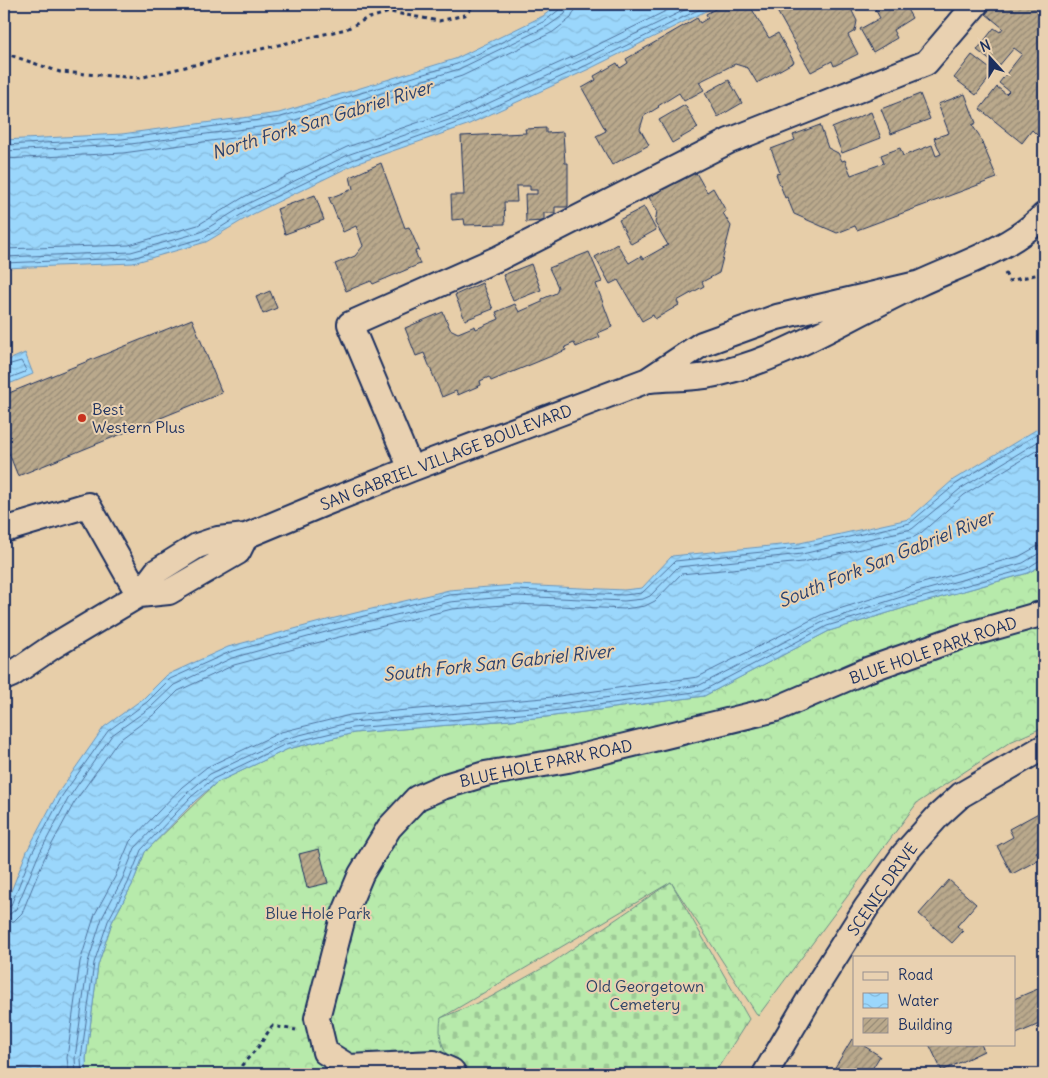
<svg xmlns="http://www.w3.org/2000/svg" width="1048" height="1078" viewBox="0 0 1048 1078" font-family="Delius,sans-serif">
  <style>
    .forest { fill: url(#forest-crowns); stroke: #698c84 }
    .cemetery { fill: url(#cemetery-stones); stroke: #698c84 }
    .water { fill: url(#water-waves); stroke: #6894bd }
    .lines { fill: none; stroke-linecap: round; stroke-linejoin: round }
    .shore { stroke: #4e729d; stroke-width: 1 }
    .building { fill: url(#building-hatch); stroke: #1b2f5e }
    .minor-casing { stroke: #1b2f5e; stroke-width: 28 }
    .path { stroke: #1b2f5e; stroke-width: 3; stroke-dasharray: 4 4; stroke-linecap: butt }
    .minor { stroke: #e9d1b1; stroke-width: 24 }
    .poi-dot { fill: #c8321e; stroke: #e9d1b1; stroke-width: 2 }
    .labels { text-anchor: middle; stroke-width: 4; stroke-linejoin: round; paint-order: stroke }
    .poi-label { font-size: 16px; fill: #1b2f5e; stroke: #e9d1b1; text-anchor: start }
    .street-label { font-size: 16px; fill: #1b2f5e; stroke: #e9d1b1 }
    .park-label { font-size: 16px; fill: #2b4266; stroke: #e9d1b1 }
    .water-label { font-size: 18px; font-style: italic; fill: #28406e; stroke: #e9d1b1 }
  </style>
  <defs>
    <pattern id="forest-crowns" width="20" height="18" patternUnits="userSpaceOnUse" patternTransform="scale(1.25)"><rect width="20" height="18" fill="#b7eaab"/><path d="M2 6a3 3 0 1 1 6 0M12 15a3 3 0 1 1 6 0" fill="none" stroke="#9dc996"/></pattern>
    <pattern id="cemetery-stones" width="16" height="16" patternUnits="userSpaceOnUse" patternTransform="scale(1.25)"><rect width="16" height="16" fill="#b7eaab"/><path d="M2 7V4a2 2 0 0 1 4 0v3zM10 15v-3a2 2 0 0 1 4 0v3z" fill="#9dc996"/></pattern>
    <pattern id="water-waves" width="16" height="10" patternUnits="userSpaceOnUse" patternTransform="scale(1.25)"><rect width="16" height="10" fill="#9bd7fc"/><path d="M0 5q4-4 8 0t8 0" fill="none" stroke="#85b9da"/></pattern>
    <pattern id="building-hatch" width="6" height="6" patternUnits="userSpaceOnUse" patternTransform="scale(1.25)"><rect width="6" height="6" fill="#baa98c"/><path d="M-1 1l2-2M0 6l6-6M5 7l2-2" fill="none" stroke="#968a76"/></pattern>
  </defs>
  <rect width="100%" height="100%" fill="#e7cea9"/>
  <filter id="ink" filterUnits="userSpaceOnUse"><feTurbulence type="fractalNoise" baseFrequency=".02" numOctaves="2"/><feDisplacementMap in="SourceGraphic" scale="10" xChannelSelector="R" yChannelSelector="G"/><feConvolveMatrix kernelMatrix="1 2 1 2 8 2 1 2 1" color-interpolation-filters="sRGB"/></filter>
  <g filter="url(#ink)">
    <path class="forest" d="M1044 564V727L1010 742 917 803 758 1016 671 882 441 1018 451 1074H87L86 1059 98 965 112 922 132 885 145 852 216 783 288 749 354 733 546 717 704 696 829 631 917 604 1028 573Z"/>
    <path class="cemetery" d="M671 882 749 1019 714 1074H460C446 1055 437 1043 441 1018L489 998 550 964Z"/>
    <path class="water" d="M559 4H720L589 69 467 125 355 164 253 214 206 242 133 263 4 268V140L122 134 279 113 455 59 543 16Z
      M25 353 33 374 4 386V362Z
      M1044 425V564L1028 573 917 604 829 631 704 696 546 717 354 733 288 749 216 783 195 801 145 852 132 885 112 922 98 965 86 1059 87 1074H4V909L27 851 58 793 104 727 144 698 167 675 228 647 331 619 449 590 516 585 624 590 642 588 672 556 800 543 909 519 953 480Z"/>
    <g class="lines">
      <path class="shore" d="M4 145 122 139 281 117 457 64 545 21 560 9 562 4
        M4 151 123 145 282 124 459 69 548 26 565 14 568 4
        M4 159 123 153 284 131 462 76 553 32 571 18 575 10 576 4
        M4 249 129 245 198 225 244 197 347 147 460 108 581 53 680 4
        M4 257 131 252 201 232 247 204 350 154 463 115 584 59 697 4
        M4 263 132 258 204 238 250 209 352 160 465 120 587 65 710 4
        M4 366 21 361 26 370 25 372 4 380
        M4 909 8 908 11 905 32 853 62 796 108 731 147 702 170 679 230 652 332 624 449 595 516 590 624 595 642 593 675 561 801 548 910 523 956 484 1044 430
        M4 915 10 914 16 909 38 856 68 799 112 735 151 707 174 685 232 658 333 630 450 602 516 596 624 601 643 599 650 596 678 567 802 554 912 529 960 489 1044 438
        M4 923 14 921 22 913 44 859 74 803 118 741 156 713 178 691 234 665 335 638 452 609 516 604 624 609 645 606 655 601 681 574 803 562 914 537 921 533 964 495 1044 446
        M69 1074 67 1058 80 962 95 914 115 877 130 841 182 787 207 767 281 732 350 715 544 698 698 677 823 614 912 586 1020 556 1036 547 1044 546
        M76 1074 75 1058 88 962 102 918 122 880 135 848 187 793 210 774 284 739 351 722 544 706 700 685 825 621 914 593 1023 563 1038 554H1044
        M82 1074 81 1059 94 963 108 921 128 883 141 850 191 797 213 779 286 744 352 728 545 712 702 691 827 626 916 599 1026 569 1040 560H1044"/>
    </g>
    <path class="building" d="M724 4H728L729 5 732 4H749L769 38 778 33 794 62 757 83 748 68 735 64 699 82 704 90 684 101 679 93 658 106 659 107 644 116 640 129 649 145 612 165 596 136 606 131 582 88 596 80 594 76 617 63 620 68 628 63 626 59 697 18 700 23 708 18 706 14Z
      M773 4H874L865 9 863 6 852 11 857 21 855 31 848 35 858 54 834 66 832 61 811 72Z
      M884 4H904L912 18 893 30 897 38 873 52 860 29 880 18 875 9Z
      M994 4H1044V126L1037 135 1032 130 1022 143 980 109 997 87 1006 94 1009 91 999 83 1022 54 1014 48 998 67 977 50 994 28 1000 32 1003 28 986 14Z
      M972 55 994 72 976 95 954 78Z
      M729 80 742 103 718 117 705 93Z
      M920 94 930 119 891 134 881 109Z
      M965 94 976 123 972 125 979 135 997 178 857 230 855 226 837 233 794 214 787 197 785 198 776 174 780 173 771 149 795 140 793 135 820 125 828 148 838 153 842 161 845 160 851 175 884 163 881 155 900 148 903 156 932 145 936 156 941 154 934 138 949 133 938 104Z
      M685 105 698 128 672 143 659 120Z
      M871 112 881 138 842 153 832 128Z
      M546 128V133L563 132 565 163H568V207H555V213H544V221L526 222 525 194H537V190H530V186H516L517 202H504L505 224 465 225 464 219 452 220 451 195H464L461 136 526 133 525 129Z
      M381 163 405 228 409 227 419 250 415 251 420 264 373 284 371 281 346 291 335 264 355 256 363 246 356 226 343 232 329 198 353 189 350 177Z
      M695 171 707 192 713 188 726 211 723 213 731 226 719 273 702 282 704 286 677 301 679 305 655 319 653 315 642 321 618 280 610 284 595 257 617 244 629 263 641 256 643 259 668 245 655 223 657 211 647 194Z
      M315 195 324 220 285 234 277 209Z
      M644 207 656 230 631 244 619 220Z
      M589 252 602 282 596 284 612 327 598 333 600 337 576 347 574 343 565 347 566 350 491 381 489 377 480 381 481 385 458 395 456 391 442 397 424 353 416 356 405 328 443 312 450 329 458 333 475 326 476 329 499 319 496 312 515 304 519 312 542 302V299L556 293 558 287 549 268Z
      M531 264 541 290 513 301 503 275Z
      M482 283 493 309 465 320 455 295Z
      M270 291 277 308 263 314 256 297Z
      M192 319 222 393 18 476 4 441V395Z
      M1044 810V847L1036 852 1040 859 1012 874 997 846 1013 837 1009 829Z
      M319 849 328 883 307 888 299 854Z
      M949 880 976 904 957 926 963 931 952 943 919 914Z
      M1040 988 1044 998V1022L1014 1035V999Z
      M852 1039 854 1040V1044H861L880 1056 869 1074H831Z
      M929 1044H981L984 1051 942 1071Z"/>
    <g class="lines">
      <defs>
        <path id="minor" d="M650 380C668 378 688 379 706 376 780 363 851 315 918 284 961 264 1011 249 1044 215
          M411 469 350 324 499 258 729 141 926 63 976 4
          M4 530 88 505 139 595
          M139 595 169 592 238 552 246 536
          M4 678 11 675 52 647 139 595 157 571 197 546 218 539 246 536 323 504 411 469 648 380 702 344 777 317 917 284
          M454 1074 452 1071 434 1063 349 1067 325 1052 317 1018 343 917 361 874 389 828 417 798 442 787 485 774 568 760 776 709 867 670 960 637 1044 613
          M765 1074 818 984 866 908 904 854 938 816 961 795 1044 747"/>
      </defs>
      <use href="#minor" class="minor-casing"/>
      <path class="path" d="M4 53 60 72 139 78 346 29 366 19 390 12 439 21 465 15 476 4
        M1005 273 1009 281 1039 274 1044 270
        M240 1074 242 1065 259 1046 272 1026 296 1030"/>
      <use href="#minor" class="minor"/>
    </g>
  </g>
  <circle class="poi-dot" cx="82" cy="418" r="5"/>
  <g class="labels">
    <g class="poi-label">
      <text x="92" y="415">Best<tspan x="92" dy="18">Western Plus</tspan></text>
    </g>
    <g class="street-label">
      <text transform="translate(446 457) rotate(-21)" y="6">SAN GABRIEL VILLAGE BOULEVARD</text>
      <text transform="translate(933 650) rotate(-19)" y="6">BLUE HOLE PARK ROAD</text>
      <text transform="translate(546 763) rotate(-12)" y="6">BLUE HOLE PARK ROAD</text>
      <text transform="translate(882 889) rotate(-55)" y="6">SCENIC DRIVE</text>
    </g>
    <g class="park-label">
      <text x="318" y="919">Blue Hole Park</text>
      <text x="645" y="992">Old Georgetown<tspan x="645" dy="18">Cemetery</tspan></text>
    </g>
    <g class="water-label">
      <text transform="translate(322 120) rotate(-17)" y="6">North Fork San Gabriel River</text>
      <text transform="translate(886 559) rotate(-22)" y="6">South Fork San Gabriel River</text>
      <text transform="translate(498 663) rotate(-6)" y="6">South Fork San Gabriel River</text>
    </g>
  </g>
  <rect width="1048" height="1078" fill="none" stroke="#e9d1b1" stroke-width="20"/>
  <rect x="10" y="10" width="1028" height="1058" fill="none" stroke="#1b2f5e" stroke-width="2" filter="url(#ink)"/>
  <rect x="853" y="956" width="162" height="90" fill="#e9d1b1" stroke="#979090"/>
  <rect x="863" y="972" width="25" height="8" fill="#e9d1b1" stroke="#979090"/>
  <text x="898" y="980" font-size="15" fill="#1b2f5e">Road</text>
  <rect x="863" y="993" width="25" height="15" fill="url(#water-waves)" stroke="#979090"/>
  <text x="898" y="1006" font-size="15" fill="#1b2f5e">Water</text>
  <rect x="863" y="1018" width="25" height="15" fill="url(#building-hatch)" stroke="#979090"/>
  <text x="898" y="1030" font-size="15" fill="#1b2f5e">Building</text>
  <g transform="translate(990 58) rotate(339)" stroke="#e9d1b1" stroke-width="4" paint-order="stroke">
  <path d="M0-4L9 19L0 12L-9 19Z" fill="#1b2f5e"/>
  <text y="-8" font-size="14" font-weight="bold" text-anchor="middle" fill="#1b2f5e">N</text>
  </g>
</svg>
